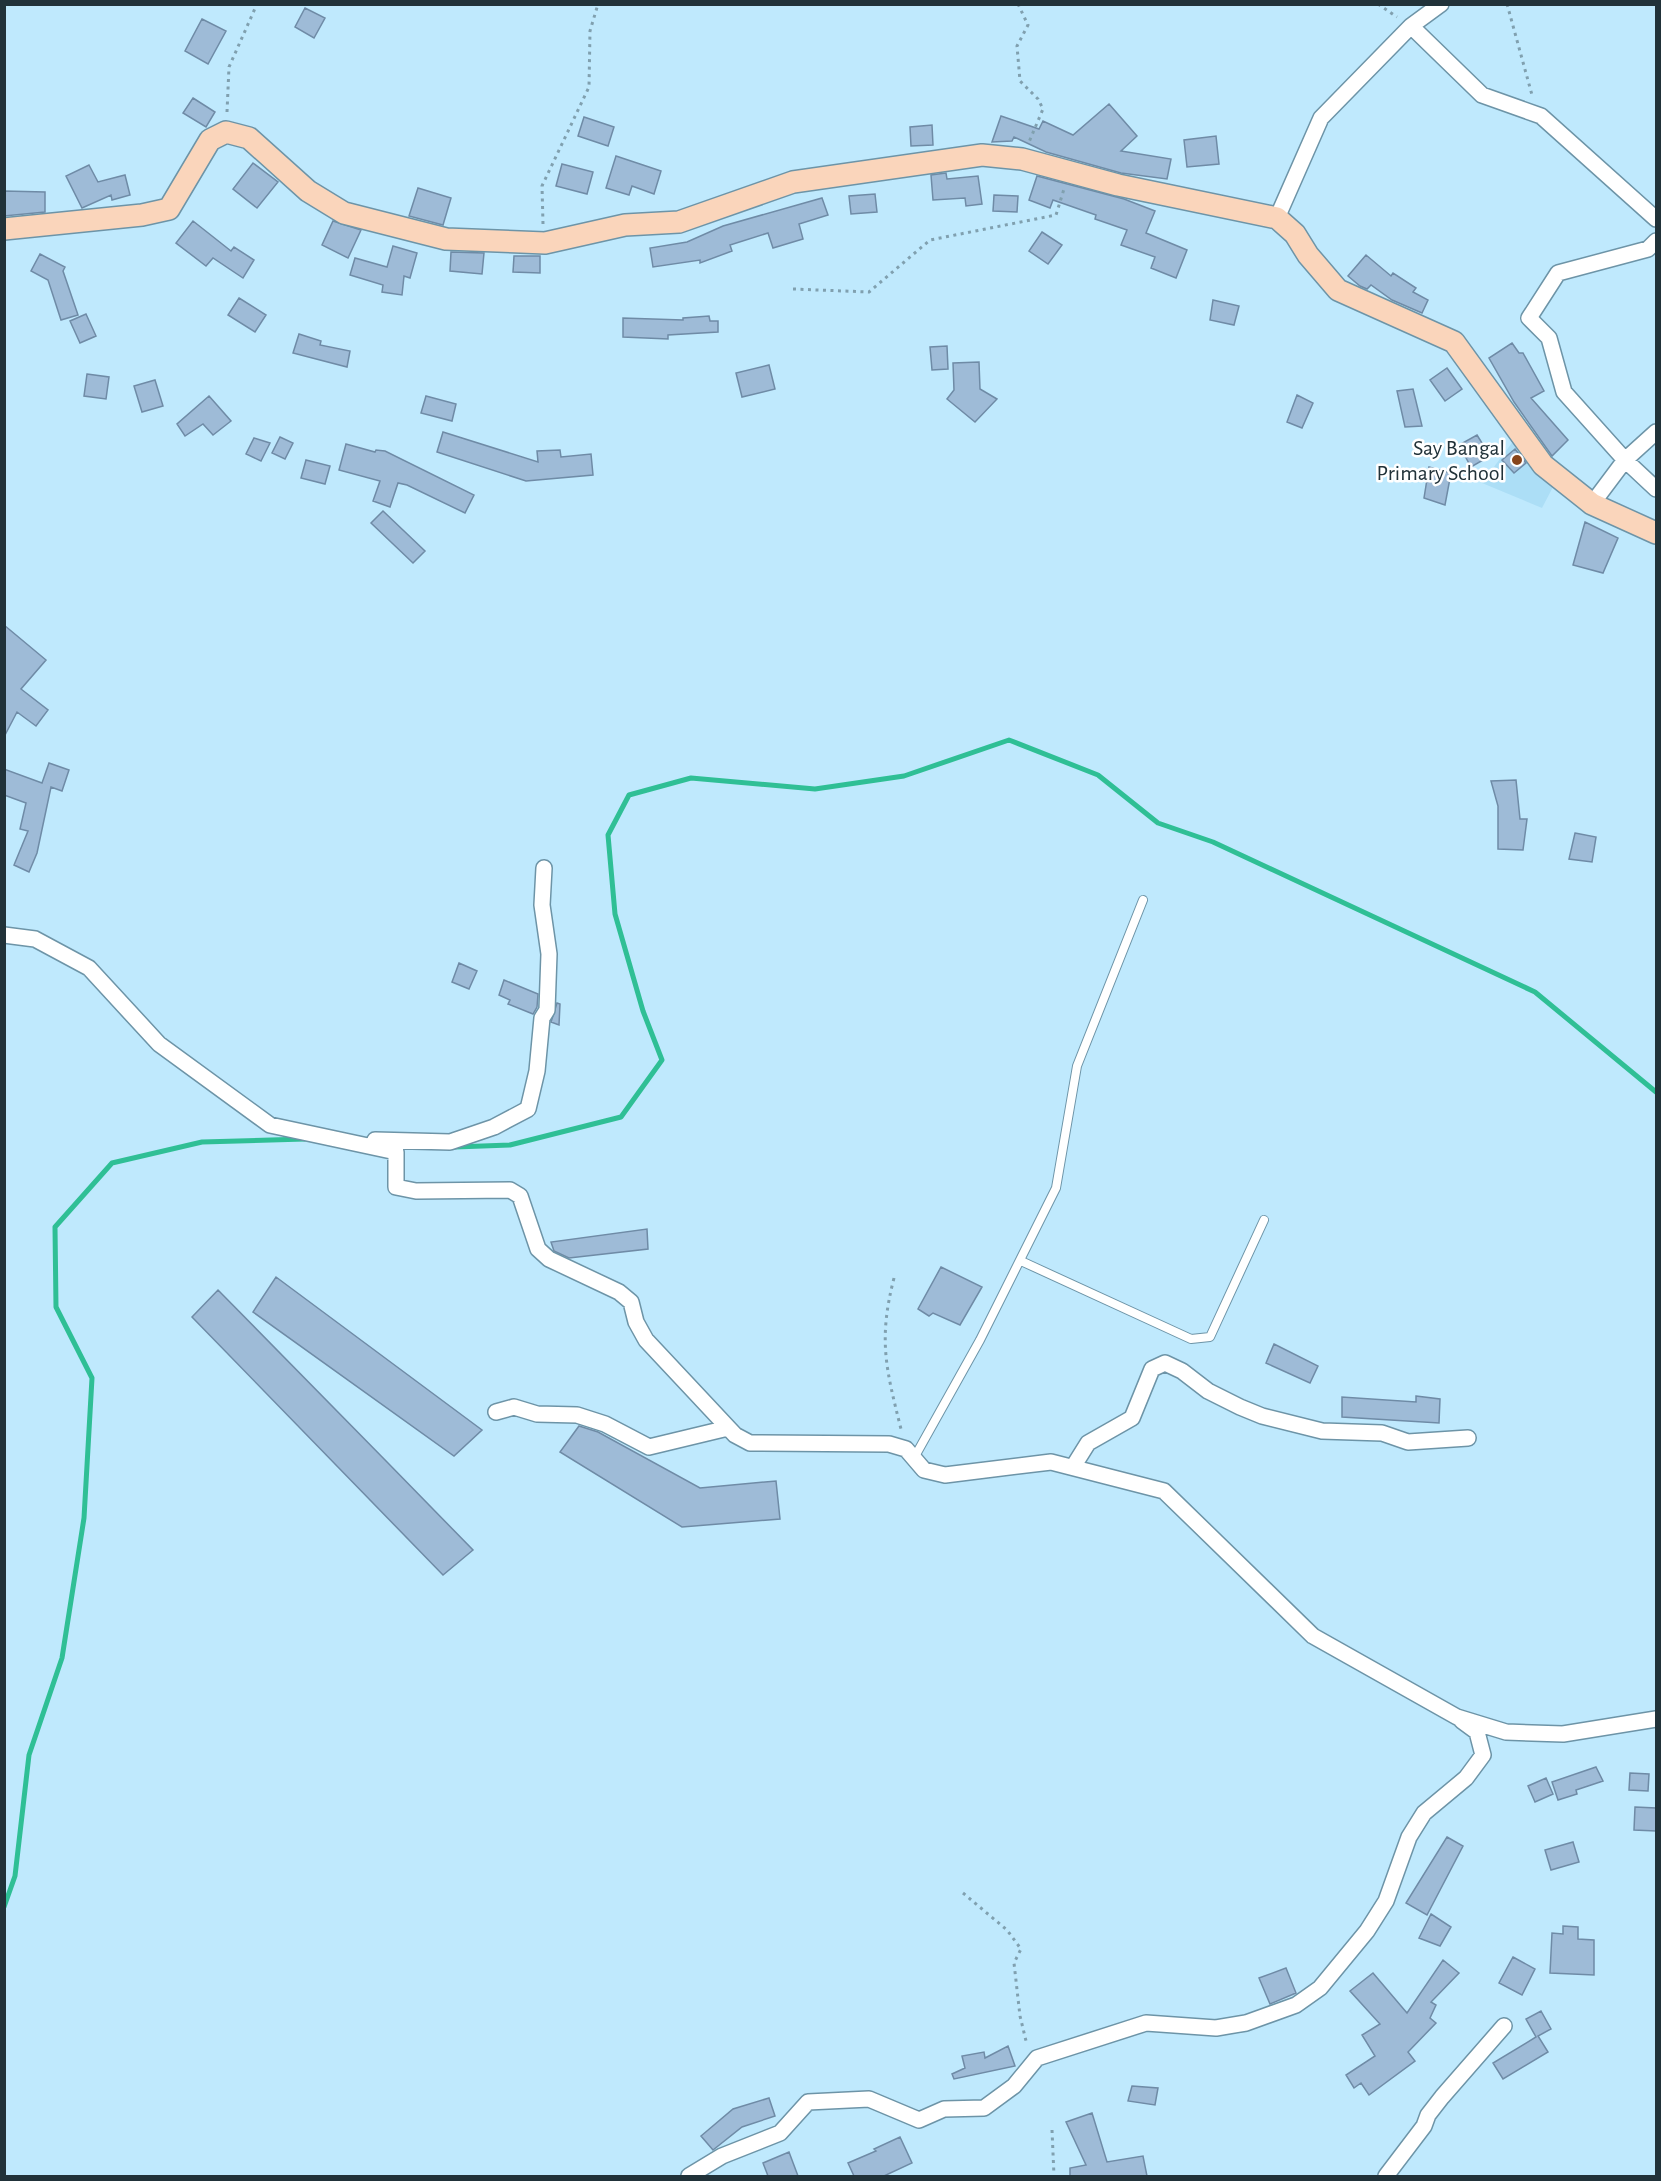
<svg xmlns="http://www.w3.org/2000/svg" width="1661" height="2181" viewBox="0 0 1661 2181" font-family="'Alegreya Sans',sans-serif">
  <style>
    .built { fill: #acdef6 }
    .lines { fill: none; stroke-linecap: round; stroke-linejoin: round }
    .stream { stroke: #2fbf95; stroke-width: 5 }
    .building { fill: #9ebbd7; stroke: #6f8ba6; stroke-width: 1.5 }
    .lane-casing { stroke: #6d94a7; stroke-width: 10 }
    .street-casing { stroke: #6d94a7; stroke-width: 18 }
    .secondary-casing { stroke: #6d94a7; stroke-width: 24 }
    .path { stroke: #80a0af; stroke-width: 3; stroke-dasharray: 3 4.5; stroke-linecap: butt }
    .lane { stroke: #fff; stroke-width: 8 }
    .street { stroke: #fff; stroke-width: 15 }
    .secondary { stroke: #fad5bb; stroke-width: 21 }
    .poi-dot { fill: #88441a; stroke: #fff; stroke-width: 2 }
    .labels { text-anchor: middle; stroke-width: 5; stroke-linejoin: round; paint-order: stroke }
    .poi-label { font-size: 22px; fill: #213239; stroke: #fff; text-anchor: end }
  </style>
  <rect width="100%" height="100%" fill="#bfe9fd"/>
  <path class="built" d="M1517 436 1554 485 1542 508 1482 483Z"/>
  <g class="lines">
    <path class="stream" d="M455 1147 510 1145 621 1117 662 1060 643 1011 615 914 608 835 629 795 691 778 815 789 904 776 1009 740 1098 775 1158 823 1213 842 1535 992 1656 1092
      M4 1907 15 1876 29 1755 62 1658 84 1518 92 1378 56 1307 55 1227 112 1163 202 1142 305 1139"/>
  </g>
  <path class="building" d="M305 8 325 18 314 38 295 27Z
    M202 19 226 31 208 64 185 51Z
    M193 98 215 112 206 127 183 113Z
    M1109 104 1137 136 1121 151 1171 159 1167 179 1121 173 1046 152 1014 137 1012 141 992 142 1001 116 1039 129 1043 121 1073 135Z
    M584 117 614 127 608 146 578 136Z
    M932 125 933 145 911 146 910 127Z
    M1216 136 1219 164 1187 167 1184 140Z
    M616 156 661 171 654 194 632 186 629 195 606 188Z
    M253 163 278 182 257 208 233 189Z
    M562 164 593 172 587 194 556 186Z
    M89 165 98 182 125 175 130 195 112 200 111 195 82 208 66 176Z
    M946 173 947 179 978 176 982 204 966 206 965 198 933 200 931 175Z
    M1037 176 1124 199 1155 211 1146 233 1187 250 1176 278 1151 268 1155 257 1121 245 1127 230 1095 219 1096 215 1053 200 1050 208 1029 200Z
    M418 188 451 198 443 225 409 216Z
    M4 191 45 192V212L4 216Z
    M875 194 877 212 851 214 849 196Z
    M994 195 1018 196 1017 212 993 211Z
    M822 198 828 215 799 224 803 239 773 248 768 233 730 245 732 251 700 263V260L653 267 650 248 687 242 723 226Z
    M193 221 231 251 234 247 254 260 243 278 213 258 206 266 176 243Z
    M333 221 361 230 348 258 322 245Z
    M1042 232 1062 245 1048 264 1029 251Z
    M393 246 417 253 410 278 404 276 402 295 382 292 383 285 350 275 355 258 387 267Z
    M451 252 484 253 482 274 450 271Z
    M40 254 65 267 63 271 78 315 61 320 48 280 31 271Z
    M1366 255 1391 276 1393 273 1416 288 1413 292 1428 300 1422 313 1392 300 1371 285 1367 289 1360 286 1348 276Z
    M514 256H540V273L513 272Z
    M239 298 266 315 255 332 228 315Z
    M1213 300 1239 306 1234 325 1210 320Z
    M86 314 96 336 80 343 70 321Z
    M709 316 710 321H718V332L668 335V339L623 337V318L683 320V318Z
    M299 334 321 341 320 345 350 351 347 367 293 353Z
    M1512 343 1519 353H1523L1544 391 1531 398 1568 440 1552 456 1514 402 1489 358Z
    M947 346 948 369 932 370 930 347Z
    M979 362 980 389 997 399 975 422 947 399 954 390 953 363Z
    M769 365 775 389 742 397 736 373Z
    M1447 368 1462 389 1445 401 1430 380Z
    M87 374 109 377 106 399 84 396Z
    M155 380 163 406 142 412 134 386Z
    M1413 389 1422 426 1405 427 1397 391Z
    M1297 395 1313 403 1302 428 1287 422Z
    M209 396 231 421 213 435 203 424 185 436 177 424Z
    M426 396 456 404 452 421 421 413Z
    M443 432 538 462 537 451 560 450 561 457 591 454 593 475 526 481 437 452Z
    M1477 435 1490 456 1471 467 1459 445Z
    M280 437 293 443 285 459 272 453Z
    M254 438 270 443 261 461 246 454Z
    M346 444 375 452 376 450 385 451 474 495 465 513 407 485 398 483 390 507 373 501 380 481 339 470Z
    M1515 449 1526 463 1514 473 1502 460Z
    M306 460 330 466 325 484 301 478Z
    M1429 467 1451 473 1445 505 1424 498Z
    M383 511 425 551 413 563 371 523Z
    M1585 522 1618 538 1603 573 1573 565Z
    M4 625 46 660 21 689 48 710 36 726 17 712 4 737Z
    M49 763 69 770 62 791 51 787 37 853 29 872 14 865 28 831 20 829 26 803 4 795V769L42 783Z
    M1516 780 1520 819H1527L1523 850 1498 849V806L1491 781Z
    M1575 833 1596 837 1592 862 1569 859Z
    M459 963 477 971 469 989 452 982Z
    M504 980 538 994 537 1007 533 1014 508 1004 510 1000 499 995Z
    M557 1003 560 1004 559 1025 551 1022Z
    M647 1229 648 1249 569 1258 554 1251 551 1242Z
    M941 1267 982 1287 960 1325 933 1313 929 1316 918 1309Z
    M276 1277 482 1430 454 1456 253 1312Z
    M218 1290 388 1463 473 1550 443 1575 192 1317Z
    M1274 1344 1318 1366 1310 1383 1266 1363Z
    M1416 1396 1440 1399 1439 1423 1342 1417V1397L1416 1402Z
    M579 1426 598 1432 700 1488 776 1481 780 1519 682 1527 560 1452Z
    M1596 1767 1603 1781 1576 1790 1577 1794 1558 1800 1552 1782Z
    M1630 1773 1649 1774 1648 1791 1629 1790Z
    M1546 1778 1553 1794 1535 1802 1528 1786Z
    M1635 1807 1656 1808V1831L1634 1830Z
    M1447 1837 1463 1846 1427 1915 1406 1903Z
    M1573 1842 1579 1862 1551 1870 1545 1850Z
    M1431 1914 1451 1927 1440 1946 1419 1938Z
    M1563 1926 1578 1927V1939L1594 1940V1975L1550 1973 1552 1933 1563 1934Z
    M1513 1957 1535 1969 1522 1995 1499 1983Z
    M1443 1960 1459 1973 1431 2002 1436 2005 1430 2018 1436 2023 1408 2052 1415 2061 1369 2095 1361 2083 1354 2088 1346 2075 1375 2056 1362 2035 1380 2024 1350 1991 1373 1973 1407 2013Z
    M1286 1968 1296 1993 1270 2004 1259 1978Z
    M1541 2011 1551 2029 1538 2036 1548 2052 1503 2079 1493 2063 1536 2037 1526 2019Z
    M1008 2046 1015 2066 954 2079 952 2074 965 2068 962 2056 984 2052 985 2058Z
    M1132 2086 1158 2088 1155 2105 1128 2101Z
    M769 2098 775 2116 742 2127 713 2150 701 2136 733 2109Z
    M1092 2113 1107 2162 1143 2156 1147 2176H1070V2168L1086 2165 1066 2122Z
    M900 2137 912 2163 884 2176H854L848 2163 876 2151 874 2149Z
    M789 2152 798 2176H768L763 2163Z"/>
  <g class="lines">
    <defs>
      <path id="lane" d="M1021 1261 1191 1339 1210 1337 1264 1220
        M914 1458 980 1340 1056 1188 1077 1066 1143 900"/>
      <path id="street" d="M1411 26 1482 95 1541 116 1656 219
        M1277 218 1321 118 1411 26 1441 4
        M1656 241 1648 249 1558 273 1529 318 1549 338 1564 392 1625 460 1656 489
        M1592 504 1625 460 1656 432
        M4 935 35 939 89 968 159 1044 270 1125 396 1152V1187L416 1191 510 1190 520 1196 538 1249 549 1259 619 1292 631 1302 636 1322 646 1340 735 1435 750 1443 889 1444 906 1449 924 1470 945 1475 1051 1462 1164 1491 1313 1636 1457 1717 1506 1732 1563 1734 1656 1719
        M375 1140 450 1142 494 1127 528 1109 537 1071 542 1018 547 1010 549 954 542 905 544 868
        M496 1412 514 1407 537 1414 577 1415 605 1424 649 1447 728 1428
        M1073 1467 1088 1443 1132 1418 1152 1369 1165 1363 1182 1371 1208 1391 1240 1407 1262 1416 1322 1431 1382 1433 1408 1442 1468 1438
        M689 2176 722 2156 780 2133 808 2102 869 2099 919 2120 944 2109 984 2108 1014 2086 1037 2058 1146 2023 1216 2028 1246 2023 1296 2005 1320 1988 1367 1931 1386 1901 1409 1837 1424 1813 1466 1778 1483 1755 1477 1732 1462 1721
        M1386 2176 1424 2126 1428 2115 1442 2097 1504 2026"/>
      <path id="secondary" d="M4 229 142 215 169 209 210 140 226 132 249 138 308 191 344 213 446 239 545 243 625 225 679 222 793 182 982 155 1022 159 1118 185 1277 218 1295 234 1308 255 1338 290 1454 342 1543 465 1592 504 1656 533"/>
    </defs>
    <use href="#lane" class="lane-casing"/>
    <use href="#street" class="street-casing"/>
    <use href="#secondary" class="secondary-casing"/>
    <path class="path" d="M1018 4 1028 25 1017 46 1020 81 1038 99 1043 109 1029 142
      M1378 4 1397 17
      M1507 4 1532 95
      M227 112 229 67 257 4
      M543 224 542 186 589 87 590 31 598 4
      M793 289 869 292 930 240 1056 215 1064 189
      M894 1278C878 1340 886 1369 901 1429
      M963 1893 1007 1930 1021 1949 1014 1963 1020 2016 1027 2045
      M1052 2130 1054 2176"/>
    <use href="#lane" class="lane"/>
    <use href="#street" class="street"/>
    <use href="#secondary" class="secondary"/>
  </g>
  <circle class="poi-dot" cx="1517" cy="460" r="6"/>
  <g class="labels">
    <g class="poi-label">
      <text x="1505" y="455">Say Bangal<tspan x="1505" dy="25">Primary School</tspan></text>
    </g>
  </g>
  <rect width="1661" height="2181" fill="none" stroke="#213239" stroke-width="12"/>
</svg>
